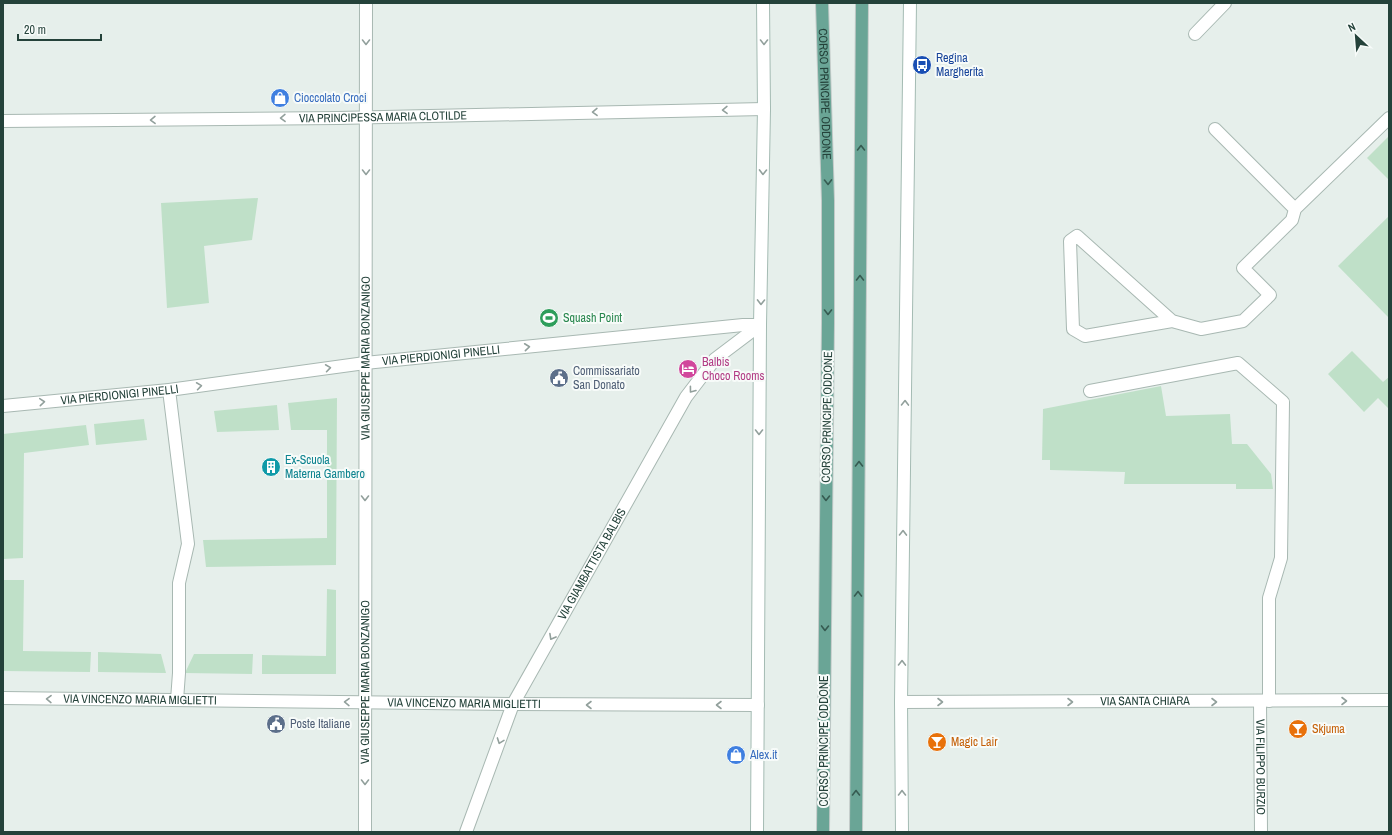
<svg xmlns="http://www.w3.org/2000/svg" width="1392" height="835" viewBox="0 0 1392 835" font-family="'Archivo Narrow',sans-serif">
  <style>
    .green { fill: #bfe0c8 }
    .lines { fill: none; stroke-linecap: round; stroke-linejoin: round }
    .lane-casing { stroke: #a8b8b2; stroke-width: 14 }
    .street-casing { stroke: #a8b8b2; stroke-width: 14 }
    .secondary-casing { stroke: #a4bbb3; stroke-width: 14 }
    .primary-casing { stroke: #c2cac8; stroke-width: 14 }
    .lane { stroke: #fff; stroke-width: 12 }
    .street { stroke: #fff; stroke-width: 12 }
    .secondary { stroke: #fff; stroke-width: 12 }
    .primary { stroke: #6aa596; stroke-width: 12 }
    .oneway { stroke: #92a09c }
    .oneway2 { stroke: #365b51 }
    .labels { text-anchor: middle; stroke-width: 4; stroke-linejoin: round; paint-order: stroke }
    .transit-label { font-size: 12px; fill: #164399; stroke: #f7fbf9; text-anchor: start }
    .street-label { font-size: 12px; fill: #24423a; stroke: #f7fbf9 }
    .shop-label { font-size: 12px; fill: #366cbe; stroke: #f7fbf9; text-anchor: start }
    .leisure-label { font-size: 12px; fill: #27864d; stroke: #f7fbf9; text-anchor: start }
    .hotel-label { font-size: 12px; fill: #b23c85; stroke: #f7fbf9; text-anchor: start }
    .service-label { font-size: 12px; fill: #4e5e75; stroke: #f7fbf9; text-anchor: start }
    .culture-label { font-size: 12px; fill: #0d838f; stroke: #f7fbf9; text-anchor: start }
    .food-label { font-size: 12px; fill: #c56008; stroke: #f7fbf9; text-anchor: start }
  </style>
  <rect width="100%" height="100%" fill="#e6efeb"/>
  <path class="green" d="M1389 136V180L1367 158Z
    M258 198 252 240 204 246 209 303 167 308 161 203Z
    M1389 216V318L1338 266Z
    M1352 351 1383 382 1389 377V409L1378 398 1364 412 1328 374Z
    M1161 386 1166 416 1230 414 1232 444H1247L1271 474 1273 489H1236V484H1124L1125 472 1050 470V460H1042L1043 409Z
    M337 398 336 565 206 567 203 540 327 538V430H291L288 403Z
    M277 405 279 430 217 432 214 411Z
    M144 419 147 440 96 445 94 424Z
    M86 425 89 445 24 453 23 558 3 559V434Z
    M3 580H24L23 651 91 652 90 672 3 671Z
    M327 589 336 590V674H262V655L326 656Z
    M98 652 161 654 166 673 98 672Z
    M194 654H253L252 674 185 673Z"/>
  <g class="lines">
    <defs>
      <path id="lane" d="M1195 34 1225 3
        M1295 209 1389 118
        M1172 321 1085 336 1073 329 1070 241 1077 236 1172 321 1201 329 1243 321 1270 295 1243 268 1292 220 1295 209 1215 129
        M169 390 188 544 179 583V673L177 700
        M1090 391 1238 363 1283 402 1281 558 1269 598V701"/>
      <g id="street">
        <path id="s1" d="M3 121 338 118 764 109"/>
        <path id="s2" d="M3 406 169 390 365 363 743 325H760"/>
        <path id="s3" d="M3 698 513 704 758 705"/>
        <path id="s4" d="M1260 701 1261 832"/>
        <path id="s5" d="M901 702 1389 700"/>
        <path id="s6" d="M365 832 366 3"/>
        <path id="s7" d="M466 832 513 704 686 397 715 359 760 325"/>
      </g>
      <path id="secondary" d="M757 832 760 325 764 109 763 3
        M902 832 901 702 910 3"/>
      <g id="primary">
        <path id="s8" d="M822 3 828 201V323L823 832"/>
        <path d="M856 832 862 3"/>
      </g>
    </defs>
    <use href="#lane" class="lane-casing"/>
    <use href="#street" class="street-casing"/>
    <use href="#secondary" class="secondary-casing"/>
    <use href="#primary" class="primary-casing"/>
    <use href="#lane" class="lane"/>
    <use href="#street" class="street"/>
    <use href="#secondary" class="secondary"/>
    <use href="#primary" class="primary"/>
  </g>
  <defs><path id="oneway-chevron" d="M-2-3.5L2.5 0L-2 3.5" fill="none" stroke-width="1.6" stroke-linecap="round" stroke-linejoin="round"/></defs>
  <g class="oneway">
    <use href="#oneway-chevron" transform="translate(366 42) rotate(90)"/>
    <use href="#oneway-chevron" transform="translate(764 42) rotate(90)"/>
    <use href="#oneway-chevron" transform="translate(725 110) rotate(179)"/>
    <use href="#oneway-chevron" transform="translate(595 112) rotate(179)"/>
    <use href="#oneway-chevron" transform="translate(283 118) rotate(179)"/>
    <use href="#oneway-chevron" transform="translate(153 120) rotate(179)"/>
    <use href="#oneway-chevron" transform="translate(366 172) rotate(90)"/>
    <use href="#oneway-chevron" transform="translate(763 172) rotate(91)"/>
    <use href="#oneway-chevron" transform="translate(761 302) rotate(91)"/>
    <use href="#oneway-chevron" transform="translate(527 347) rotate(-6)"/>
    <use href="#oneway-chevron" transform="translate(328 368) rotate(-8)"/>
    <use href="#oneway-chevron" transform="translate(199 386) rotate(-8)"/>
    <use href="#oneway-chevron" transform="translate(692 390) rotate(127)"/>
    <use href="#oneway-chevron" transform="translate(42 402) rotate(-5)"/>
    <use href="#oneway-chevron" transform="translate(905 403) rotate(-89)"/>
    <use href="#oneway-chevron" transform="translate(759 432) rotate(90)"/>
    <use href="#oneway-chevron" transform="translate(365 498) rotate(90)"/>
    <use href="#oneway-chevron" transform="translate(903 533) rotate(-89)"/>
    <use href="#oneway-chevron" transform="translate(552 637) rotate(119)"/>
    <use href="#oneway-chevron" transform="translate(902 663) rotate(-89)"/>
    <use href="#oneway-chevron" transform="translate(49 699) rotate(-179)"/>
    <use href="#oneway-chevron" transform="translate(1344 701)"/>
    <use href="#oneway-chevron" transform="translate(347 702) rotate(-179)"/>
    <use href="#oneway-chevron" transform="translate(940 702)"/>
    <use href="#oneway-chevron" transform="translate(1070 702)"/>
    <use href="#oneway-chevron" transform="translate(1214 702)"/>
    <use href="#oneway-chevron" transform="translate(589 705) rotate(-180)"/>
    <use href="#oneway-chevron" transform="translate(719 705) rotate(-180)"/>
    <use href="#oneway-chevron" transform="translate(500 741) rotate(110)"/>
    <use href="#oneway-chevron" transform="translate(365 782) rotate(90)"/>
    <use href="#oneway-chevron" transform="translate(902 793) rotate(-90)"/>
  </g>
  <g class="oneway2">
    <use href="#oneway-chevron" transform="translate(861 148) rotate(-90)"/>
    <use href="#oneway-chevron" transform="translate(828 182) rotate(89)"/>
    <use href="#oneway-chevron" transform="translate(860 278) rotate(-90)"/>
    <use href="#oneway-chevron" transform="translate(828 312) rotate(90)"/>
    <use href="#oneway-chevron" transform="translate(859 464) rotate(-90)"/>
    <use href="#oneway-chevron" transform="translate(826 498) rotate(91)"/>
    <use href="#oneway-chevron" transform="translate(858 594) rotate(-90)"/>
    <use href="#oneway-chevron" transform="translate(825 628) rotate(91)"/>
    <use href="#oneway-chevron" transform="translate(856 793) rotate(-90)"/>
  </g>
  <defs>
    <symbol id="bus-disc" viewBox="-11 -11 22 22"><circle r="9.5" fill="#1a4fb4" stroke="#f7fbf9"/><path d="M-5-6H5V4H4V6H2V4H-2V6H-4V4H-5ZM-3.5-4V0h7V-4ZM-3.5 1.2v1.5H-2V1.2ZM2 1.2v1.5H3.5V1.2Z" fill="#fff"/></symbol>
    <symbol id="shop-disc" viewBox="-11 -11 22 22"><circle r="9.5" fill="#3f7fe0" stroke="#f7fbf9"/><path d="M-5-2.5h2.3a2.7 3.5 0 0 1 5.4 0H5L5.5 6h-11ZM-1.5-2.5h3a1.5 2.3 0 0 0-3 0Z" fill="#fff"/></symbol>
    <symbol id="stadium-disc" viewBox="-11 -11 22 22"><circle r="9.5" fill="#2e9e5b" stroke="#f7fbf9"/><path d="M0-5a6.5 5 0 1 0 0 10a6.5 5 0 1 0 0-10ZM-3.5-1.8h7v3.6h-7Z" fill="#fff"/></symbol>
    <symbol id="hotel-disc" viewBox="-11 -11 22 22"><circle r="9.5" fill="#d1479c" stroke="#f7fbf9"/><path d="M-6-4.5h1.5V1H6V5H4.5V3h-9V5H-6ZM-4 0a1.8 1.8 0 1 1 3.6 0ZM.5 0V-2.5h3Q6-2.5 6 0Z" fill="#fff"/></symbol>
    <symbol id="civic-disc" viewBox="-11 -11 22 22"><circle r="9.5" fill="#5c6f8a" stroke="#f7fbf9"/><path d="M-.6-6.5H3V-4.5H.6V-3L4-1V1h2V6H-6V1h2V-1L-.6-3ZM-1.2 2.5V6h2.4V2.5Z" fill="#fff"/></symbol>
    <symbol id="building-disc" viewBox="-11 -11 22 22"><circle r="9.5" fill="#0f9aa8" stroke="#f7fbf9"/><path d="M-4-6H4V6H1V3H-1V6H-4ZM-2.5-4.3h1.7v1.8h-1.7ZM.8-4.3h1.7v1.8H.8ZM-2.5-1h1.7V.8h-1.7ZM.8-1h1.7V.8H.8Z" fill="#fff"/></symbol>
    <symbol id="bar-disc" viewBox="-11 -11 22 22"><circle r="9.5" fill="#e8710a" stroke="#f7fbf9"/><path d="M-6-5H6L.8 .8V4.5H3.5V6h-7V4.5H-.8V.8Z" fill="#fff"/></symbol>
  </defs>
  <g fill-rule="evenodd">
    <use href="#bus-disc" x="911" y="54" width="22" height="22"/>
    <use href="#shop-disc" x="269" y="87" width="22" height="22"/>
    <use href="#stadium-disc" x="538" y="307" width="22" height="22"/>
    <use href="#hotel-disc" x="677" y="358" width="22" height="22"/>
    <use href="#civic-disc" x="548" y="367" width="22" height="22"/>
    <use href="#building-disc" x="260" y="456" width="22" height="22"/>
    <use href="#civic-disc" x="265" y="713" width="22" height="22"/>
    <use href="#bar-disc" x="1287" y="718" width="22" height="22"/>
    <use href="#bar-disc" x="926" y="731" width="22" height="22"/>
    <use href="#shop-disc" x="725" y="744" width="22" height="22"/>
  </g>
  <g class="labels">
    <g class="transit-label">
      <text x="936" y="62">Regina<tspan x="936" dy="14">Margherita</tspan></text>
    </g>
    <g class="street-label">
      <text dy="4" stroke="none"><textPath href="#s8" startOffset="91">CORSO PRINCIPE ODDONE</textPath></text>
      <text dy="4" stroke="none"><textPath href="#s1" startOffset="380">VIA PRINCIPESSA MARIA CLOTILDE</textPath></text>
      <text dy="4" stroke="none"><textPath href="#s2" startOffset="441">VIA PIERDIONIGI PINELLI</textPath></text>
      <text dy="4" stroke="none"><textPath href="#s6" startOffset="474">VIA GIUSEPPE MARIA BONZANIGO</textPath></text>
      <text dy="4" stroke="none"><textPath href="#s2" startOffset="117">VIA PIERDIONIGI PINELLI</textPath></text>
      <text transform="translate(827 417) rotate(-89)" y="4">CORSO PRINCIPE ODDONE</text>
      <text dy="4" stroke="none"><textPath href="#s7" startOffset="297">VIA GIAMBATTISTA BALBIS</textPath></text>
      <text dy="4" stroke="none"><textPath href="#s6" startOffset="150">VIA GIUSEPPE MARIA BONZANIGO</textPath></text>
      <text dy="4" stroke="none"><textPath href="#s3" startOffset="137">VIA VINCENZO MARIA MIGLIETTI</textPath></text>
      <text dy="4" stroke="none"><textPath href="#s5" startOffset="244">VIA SANTA CHIARA</textPath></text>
      <text dy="4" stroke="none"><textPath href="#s3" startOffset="461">VIA VINCENZO MARIA MIGLIETTI</textPath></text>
      <text transform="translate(824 741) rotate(-90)" y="4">CORSO PRINCIPE ODDONE</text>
      <text dy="4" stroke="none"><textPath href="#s4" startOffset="66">VIA FILIPPO BURZIO</textPath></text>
    </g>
    <g class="shop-label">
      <text x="294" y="102">Cioccolato Croci</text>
      <text x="750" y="759">Alex.it</text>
    </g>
    <g class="leisure-label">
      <text x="563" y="322">Squash Point</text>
    </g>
    <g class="hotel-label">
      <text x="702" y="366">Balbis<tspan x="702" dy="14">Choco Rooms</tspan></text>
    </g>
    <g class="service-label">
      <text x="573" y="375">Commissariato<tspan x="573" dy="14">San Donato</tspan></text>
      <text x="290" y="728">Poste Italiane</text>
    </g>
    <g class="culture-label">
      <text x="285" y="464">Ex-Scuola<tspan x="285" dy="14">Materna Gambero</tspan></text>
    </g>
    <g class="food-label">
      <text x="1312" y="733">Skjuma</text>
      <text x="951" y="746">Magic Lair</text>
    </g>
  </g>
  <rect width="1392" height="835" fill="none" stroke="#24423a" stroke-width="8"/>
  <g transform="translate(1356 36) rotate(334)" stroke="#f7fbf9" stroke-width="3" paint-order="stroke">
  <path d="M0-3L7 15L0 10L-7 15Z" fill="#24423a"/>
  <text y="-6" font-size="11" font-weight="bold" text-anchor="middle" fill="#24423a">N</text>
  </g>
  <path d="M18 34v6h83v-6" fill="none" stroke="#24423a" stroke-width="2"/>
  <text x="24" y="34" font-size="12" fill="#24423a" stroke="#f7fbf9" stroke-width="3" paint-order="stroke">20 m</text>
</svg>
